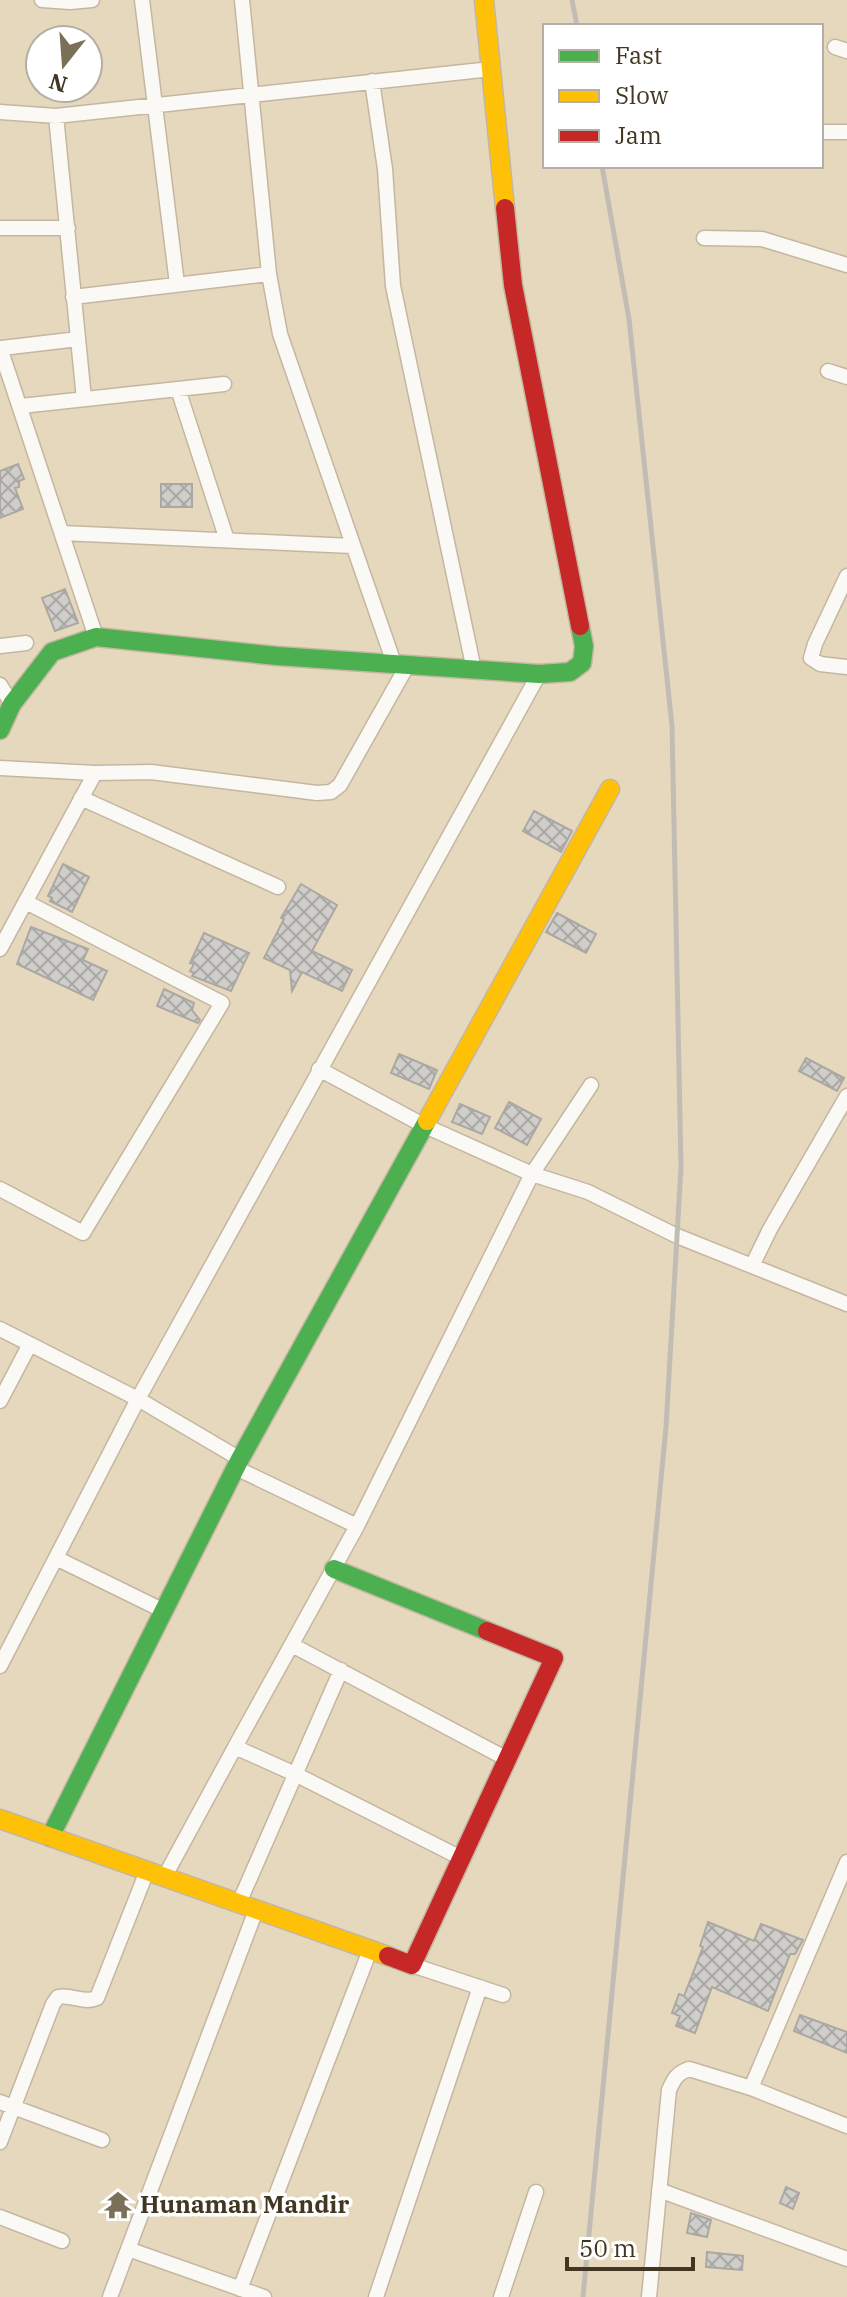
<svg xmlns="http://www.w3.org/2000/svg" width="847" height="2297" viewBox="0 0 847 2297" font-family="'IBM Plex Serif',serif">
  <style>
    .building { fill: url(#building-cross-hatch); stroke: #aba8a4; stroke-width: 2 }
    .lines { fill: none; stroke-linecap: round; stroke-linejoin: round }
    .street-casing { stroke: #c3b7a1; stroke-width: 17 }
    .fast-casing { stroke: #c3b7a1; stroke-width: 21 }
    .slow-casing { stroke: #c3b7a1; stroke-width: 21 }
    .jam-casing { stroke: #c3b7a1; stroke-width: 21 }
    .street { stroke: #fbf9f5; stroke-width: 14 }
    .fast { stroke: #4caf50; stroke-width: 18 }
    .slow { stroke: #ffc107; stroke-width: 18 }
    .jam { stroke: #c62828; stroke-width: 18 }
    .rail { stroke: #c1bdb5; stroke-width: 5 }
    .labels { text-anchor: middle; stroke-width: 7; stroke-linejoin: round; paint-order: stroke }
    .poi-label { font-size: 24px; font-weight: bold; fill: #403621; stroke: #fff; text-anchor: start }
  </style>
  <defs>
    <pattern id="building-cross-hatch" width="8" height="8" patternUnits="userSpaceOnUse" patternTransform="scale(2)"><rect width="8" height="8" fill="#cfcecb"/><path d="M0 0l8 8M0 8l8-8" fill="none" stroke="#a9a8a4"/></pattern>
  </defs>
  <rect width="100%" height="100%" fill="#e6d8bc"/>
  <path class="building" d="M18 464 24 479 19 481V487L15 488 23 509 0 518V471Z
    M161 484H192V507H161Z
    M65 589 78 623 55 631 42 598Z
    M534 811 572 831 561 852 523 831Z
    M63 864 89 877 72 912 50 901 52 898 48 896Z
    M301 884 337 905 312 951 352 970 342 991 302 972 292 991 290 970 264 958 284 919 281 918Z
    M557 913 596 934 586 953 546 932Z
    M31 927 88 949 83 960 107 971 93 1000 17 964Z
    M204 933 249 953 231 991 192 976 194 973 190 971 194 964 190 963Z
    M164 989 194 1003 192 1010 200 1020 198 1023 157 1006Z
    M399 1054 437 1070 429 1089 391 1073Z
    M806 1058 844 1078 837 1091 799 1071Z
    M509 1102 541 1119 527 1145 495 1128Z
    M460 1104 490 1117 482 1134 452 1122Z
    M708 1922 754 1941 761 1924 803 1940 795 1954H790L768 2011 712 1987 695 2033 676 2026 680 2016 672 2013 679 1994 684 1996 703 1947 700 1946Z
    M800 2015 847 2032V2053L794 2031Z
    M786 2187 799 2193 793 2209 780 2203Z
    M691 2213 711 2220 707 2237 687 2233Z
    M707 2252 743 2256 742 2270 706 2267Z"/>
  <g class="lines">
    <defs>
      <path id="street" d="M42 0 70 2 92 0
        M142 0 177 284
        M242 0 269 274 280 334 395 666
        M835 47 847 51
        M372 81 385 169 393 286 474 670
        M0 112 56 116 491 69
        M56 116 84 399
        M821 132H847
        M0 228H68
        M704 238 762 239 847 265
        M73 297 269 274
        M0 348 96 637
        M2 348 78 339
        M828 371 847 377
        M178 389 227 540
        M21 406 224 384
        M62 533 352 546
        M847 576 815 644 811 658 820 664 847 667
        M0 646 26 643
        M0 685 12 704
        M0 768 95 773 0 949
        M95 773 151 772 317 793 331 792 340 785 407 666
        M81 798 278 887
        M319 1069 423 1125 532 1174 588 1192 677 1236 847 1304
        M0 1189 83 1233 222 1003 26 902
        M752 1266 770 1229 847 1096
        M0 1329 138 1399 240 1459
        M0 1401 30 1344
        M236 1468 357 1526 532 1174 591 1085
        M56 1558 164 1611
        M292 1645 507 1759
        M0 1666 138 1399 539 674
        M235 1747 357 1526
        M847 1862 751 2088 847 2126
        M165 1876 235 1747 295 1774 461 1858
        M239 1903 341 1670
        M412 1965 503 1995
        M0 2102 102 2140
        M0 2142 53 2004 58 1997C72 1994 84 2004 97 1998L147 1871
        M659 2190 847 2259
        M0 2217 62 2241
        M128 2249 264 2297
        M240 2289 370 1950
        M110 2297 256 1910
        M376 2297 480 1987
        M501 2297 536 2192
        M649 2297 669 2090C674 2079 677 2073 689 2069L751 2088"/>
      <path id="fast" d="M0 730 12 704 52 652 96 637 277 656 539 674 570 672 582 663 584 646 580 626
        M334 1569 487 1631
        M50 1837 240 1459 427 1121"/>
      <path id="slow" d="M484 0 505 208
        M427 1121 610 789
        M0 1819 388 1956"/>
      <path id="jam" d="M505 208 513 285 580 626
        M388 1956 412 1965 554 1658 487 1631"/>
    </defs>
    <use href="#street" class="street-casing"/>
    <use href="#fast" class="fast-casing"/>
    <use href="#slow" class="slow-casing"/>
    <use href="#jam" class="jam-casing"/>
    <use href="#street" class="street"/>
    <use href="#fast" class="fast"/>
    <use href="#slow" class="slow"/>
    <use href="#jam" class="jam"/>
    <path class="rail" d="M572 0 577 26
      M583 2297 666 1427 681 1167 672 726 629 319 602 166"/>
  </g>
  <defs>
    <symbol id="temple-bare" viewBox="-9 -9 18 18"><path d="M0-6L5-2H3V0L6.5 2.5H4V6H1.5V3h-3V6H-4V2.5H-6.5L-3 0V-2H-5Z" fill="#7a6f57" stroke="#fff" stroke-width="2.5" paint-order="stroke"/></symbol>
  </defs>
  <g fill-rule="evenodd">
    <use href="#temple-bare" x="98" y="2185" width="40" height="40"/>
  </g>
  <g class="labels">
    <g class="poi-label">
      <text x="140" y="2213">Hunaman Mandir</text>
    </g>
  </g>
  <rect x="543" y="24" width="280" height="144" fill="#ffffff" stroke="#b3afa6" stroke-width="2"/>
  <rect x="559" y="50" width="40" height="12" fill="#4caf50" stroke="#b3afa6" stroke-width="2"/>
  <text x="615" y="64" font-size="24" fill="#403621">Fast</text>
  <rect x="559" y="90" width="40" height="12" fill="#ffc107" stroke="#b3afa6" stroke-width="2"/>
  <text x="615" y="104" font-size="24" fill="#403621">Slow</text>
  <rect x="559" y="130" width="40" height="12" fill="#c62828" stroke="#b3afa6" stroke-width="2"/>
  <text x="615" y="144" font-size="24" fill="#403621">Jam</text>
  <g transform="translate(64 64) rotate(197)"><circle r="38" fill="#ffffff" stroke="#b3afa6" stroke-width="2"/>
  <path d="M0-6L14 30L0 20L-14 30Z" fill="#7a6f57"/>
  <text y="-12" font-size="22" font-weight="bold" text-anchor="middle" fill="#403621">N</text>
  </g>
  <path d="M567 2257v12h126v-12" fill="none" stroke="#403621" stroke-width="4"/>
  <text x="579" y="2257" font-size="24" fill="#403621" stroke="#ffffff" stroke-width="6" paint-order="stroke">50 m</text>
</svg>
